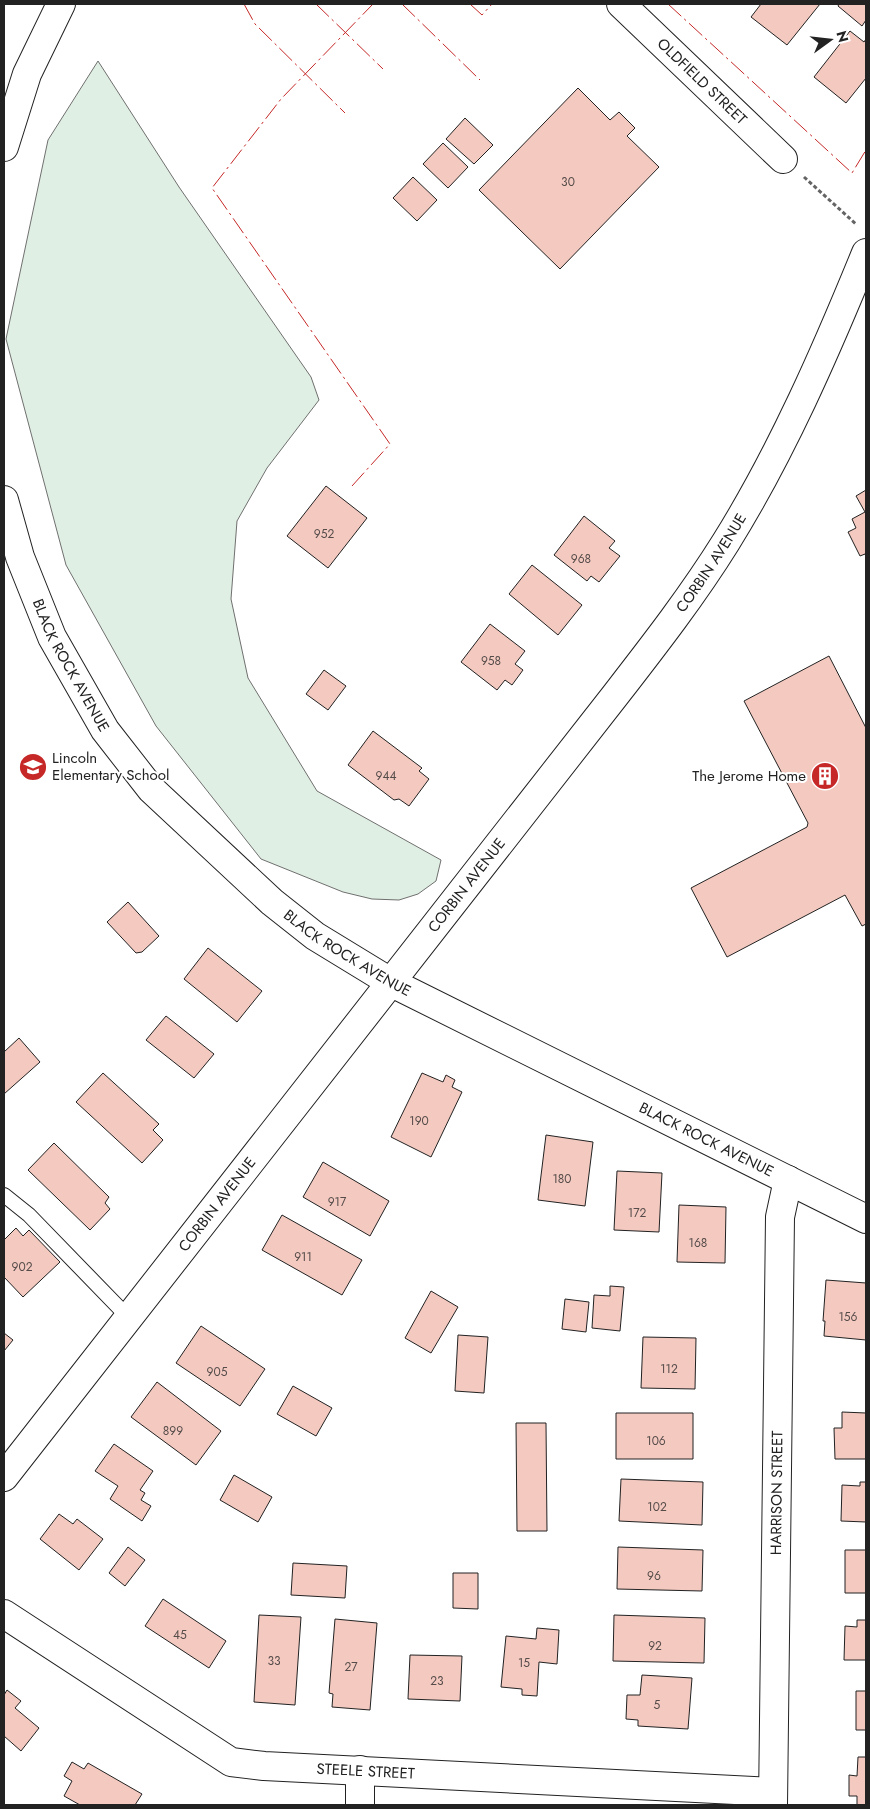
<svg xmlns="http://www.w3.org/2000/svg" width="870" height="1809" viewBox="0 0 870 1809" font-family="Jost,sans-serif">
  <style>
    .green { fill: #e0efe3; stroke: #6f6f6f }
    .building { fill: #f3c9c0; stroke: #222 }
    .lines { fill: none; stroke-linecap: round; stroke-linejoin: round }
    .service-casing { stroke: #222; stroke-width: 16 }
    .minor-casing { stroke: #222; stroke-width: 30 }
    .tertiary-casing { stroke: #222; stroke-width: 30 }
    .secondary-casing { stroke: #222; stroke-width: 30 }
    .path { stroke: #646464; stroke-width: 3; stroke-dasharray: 4 2.5; stroke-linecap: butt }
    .service { stroke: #fff; stroke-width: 14 }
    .minor { stroke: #fff; stroke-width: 28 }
    .tertiary { stroke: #fff; stroke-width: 28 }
    .secondary { stroke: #fff; stroke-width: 28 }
    .power { stroke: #c62828; stroke-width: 1; stroke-dasharray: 18 4 2.5 4; stroke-linecap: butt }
    .labels { text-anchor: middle; stroke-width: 4; stroke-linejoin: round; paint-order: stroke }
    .number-label { font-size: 12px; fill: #564c4a }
    .street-label { font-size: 15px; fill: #222; stroke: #fff }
    .poi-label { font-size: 15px; fill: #222; stroke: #fff; text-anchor: start }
  </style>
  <rect width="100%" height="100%" fill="#fff"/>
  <path class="green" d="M98 61 179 187 311 377 319 400 267 468 237 521 231 599 248 678 317 791 441 860 436 881 418 894 399 900 372 899 343 892 261 859 156 726 66 565 6 339 48 140Z"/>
  <path class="building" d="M761 4H820L787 45 751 17Z
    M839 4H866V20L862 26 838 6Z
    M850 31 864 42 866 39V78L846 103 814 77Z
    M578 88 610 120 619 112 635 128 627 136 659 167 560 269 479 190Z
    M465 118 493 145 474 164 446 139Z
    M443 143 468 167 448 188 423 164Z
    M413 177 437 200 417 221 393 198Z
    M326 486 367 518 328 568 287 536Z
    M866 490V556L865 554 860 556 848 532 856 528 852 519 865 512 856 496Z
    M584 516 615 541 609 548 620 556 599 582 591 576 587 581 554 555Z
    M532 565 582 605 558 635 509 594Z
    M490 624 525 651 515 664 523 670 512 685 505 680 497 690 461 662Z
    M829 656 866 728V924L862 926 845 895 727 957 691 888 807 827 808 823 744 701Z
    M324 670 346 686 328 710 306 694Z
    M373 731 422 768 419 771 429 779 409 806 399 799 394 800 348 765Z
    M128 902 159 936 142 952 136 953 107 922Z
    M208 948 262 991 237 1022 184 979Z
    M166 1016 214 1054 194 1078 146 1040Z
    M19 1038 40 1062 4 1094V1052Z
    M103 1073 159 1124 153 1130 163 1140 142 1163 76 1102Z
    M422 1073 443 1082 446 1075 455 1080 452 1087 462 1092 431 1157 391 1137Z
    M546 1135 593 1142 585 1206 538 1200Z
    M54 1143 109 1197 105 1203 110 1209 90 1230 28 1170Z
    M323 1162 389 1201 370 1236 303 1197Z
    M617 1171 662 1173 659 1232 614 1230Z
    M679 1205 726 1207 725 1263 677 1262Z
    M282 1215 362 1260 342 1295 262 1250Z
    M16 1228 23 1236 29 1230 60 1262 23 1297 4 1277V1240Z
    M826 1280 866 1283V1340L824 1336 825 1321H823Z
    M610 1286 624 1287 620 1331 592 1328 594 1295 610 1296Z
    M431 1291 458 1307 431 1353 405 1338Z
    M565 1299 589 1302 586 1332 562 1329Z
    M201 1326 265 1369 240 1406 176 1363Z
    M4 1333 13 1340 4 1351Z
    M458 1335 488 1337 484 1393 455 1391Z
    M643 1337 696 1338 695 1389 641 1388Z
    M157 1382 221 1431 196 1465 131 1417Z
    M293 1386 332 1408 316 1436 277 1414Z
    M842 1412 866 1413V1459H835L834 1428H842Z
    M616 1413H693V1459H616Z
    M516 1423H546L547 1531H517Z
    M114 1444 153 1471 140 1490 145 1493 141 1500 151 1506 142 1521 110 1499 118 1486 95 1471Z
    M234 1475 272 1497 258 1522 220 1500Z
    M621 1479 703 1482 702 1525 619 1521Z
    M860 1482H866V1522L841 1521 842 1485 860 1486Z
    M59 1514 73 1524 77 1519 103 1539 79 1570 40 1539Z
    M128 1547 145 1560 125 1586 109 1573Z
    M618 1547 703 1550 702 1591 617 1589Z
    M845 1550H866V1593H845Z
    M293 1563 347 1566 345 1598 291 1595Z
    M453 1573H478V1609L453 1608Z
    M163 1599 226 1641 209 1668 145 1626Z
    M259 1615 301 1617 295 1705 254 1702Z
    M614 1615 705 1618 704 1663 613 1661Z
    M335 1619 377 1623 370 1710 332 1707 333 1694 329 1693Z
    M857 1620H866V1660H844L845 1626 857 1627Z
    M537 1628 559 1630 557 1664 539 1662 537 1696 522 1695V1689L501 1687 506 1636 536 1639Z
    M410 1655 462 1656 460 1701 408 1699Z
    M642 1675 692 1678 688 1729 638 1726V1720L626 1719 627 1695H640Z
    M7 1690 21 1701 15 1708 39 1728 21 1751 4 1736V1695Z
    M856 1691H866V1730H856Z
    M858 1757H866V1805H857V1796H849V1775L857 1776Z
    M72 1762 84 1769 88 1763 142 1794 135 1805H80L64 1796 72 1781 64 1776Z"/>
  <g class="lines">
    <defs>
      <path id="service" d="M4 1195 29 1215 129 1318"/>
      <g id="minor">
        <path id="s1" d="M621 4 783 159"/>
        <path id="s2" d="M4 1614 231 1762 264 1766 773 1792"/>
        <path d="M360 1805V1770"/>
        <path id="s3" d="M773 1805 780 1217 788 1180"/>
      </g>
      <g id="tertiary">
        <path d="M4 147 27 74 61 4"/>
        <path id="s4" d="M4 500 20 557 52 637 105 730 151 789 272 902 315 936 392 983 866 1219"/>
      </g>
      <g id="secondary">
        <path id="s5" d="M4 1477 617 693C655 644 693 595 726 542 782 452 826 351 866 253"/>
      </g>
    </defs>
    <use href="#service" class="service-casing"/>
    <use href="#minor" class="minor-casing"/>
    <use href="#tertiary" class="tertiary-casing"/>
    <use href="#secondary" class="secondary-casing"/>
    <path class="path" d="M804 177 857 225"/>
    <use href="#service" class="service"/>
    <use href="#minor" class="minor"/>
    <use href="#tertiary" class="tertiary"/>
    <use href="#secondary" class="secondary"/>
    <path class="power" d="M244 4 255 24 345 113
      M316 4 383 69
      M402 4 480 80
      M470 4 482 15 492 4
      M668 4 852 173 866 150
      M352 486 390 444 212 188 281 99 373 4"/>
  </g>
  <defs>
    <symbol id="school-disc" viewBox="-11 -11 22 22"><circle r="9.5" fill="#c62828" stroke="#fff"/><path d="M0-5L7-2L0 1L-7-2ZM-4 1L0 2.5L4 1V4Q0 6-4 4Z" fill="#fff"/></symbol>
    <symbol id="building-disc" viewBox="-11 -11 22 22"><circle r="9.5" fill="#c62828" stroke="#fff"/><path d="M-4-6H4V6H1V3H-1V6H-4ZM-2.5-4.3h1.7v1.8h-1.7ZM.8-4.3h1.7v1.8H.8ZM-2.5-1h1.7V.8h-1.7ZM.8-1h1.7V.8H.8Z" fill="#fff"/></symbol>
  </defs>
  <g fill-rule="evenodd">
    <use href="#school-disc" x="17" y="751" width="32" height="32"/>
    <use href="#building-disc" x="809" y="760" width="32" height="32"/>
  </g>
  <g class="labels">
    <g class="number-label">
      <text x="568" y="186">30</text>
      <text x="324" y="538">952</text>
      <text x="581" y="563">968</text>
      <text x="491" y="665">958</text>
      <text x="386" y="780">944</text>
      <text x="419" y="1125">190</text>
      <text x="562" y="1183">180</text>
      <text x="337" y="1206">917</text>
      <text x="637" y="1217">172</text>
      <text x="698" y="1247">168</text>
      <text x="303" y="1261">911</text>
      <text x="22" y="1271">902</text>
      <text x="848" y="1321">156</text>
      <text x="669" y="1373">112</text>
      <text x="217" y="1376">905</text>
      <text x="173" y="1435">899</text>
      <text x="656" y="1445">106</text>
      <text x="657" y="1511">102</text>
      <text x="654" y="1580">96</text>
      <text x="180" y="1639">45</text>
      <text x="655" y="1650">92</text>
      <text x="274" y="1665">33</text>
      <text x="524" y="1667">15</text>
      <text x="351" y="1671">27</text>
      <text x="437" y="1685">23</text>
      <text x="657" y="1709">5</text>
    </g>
    <g class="street-label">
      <text dy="5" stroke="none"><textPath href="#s1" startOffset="112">OLDFIELD STREET</textPath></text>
      <text dy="5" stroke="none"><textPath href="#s5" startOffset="1156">CORBIN AVENUE</textPath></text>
      <text dy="5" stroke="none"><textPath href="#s4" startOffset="179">BLACK ROCK AVENUE</textPath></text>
      <text dy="5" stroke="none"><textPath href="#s5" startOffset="751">CORBIN AVENUE</textPath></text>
      <text dy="5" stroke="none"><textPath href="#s4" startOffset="584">BLACK ROCK AVENUE</textPath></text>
      <text dy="5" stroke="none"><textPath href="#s4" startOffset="989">BLACK ROCK AVENUE</textPath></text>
      <text dy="5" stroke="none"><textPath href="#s5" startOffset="346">CORBIN AVENUE</textPath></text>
      <text dy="5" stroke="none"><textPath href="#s3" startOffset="312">HARRISON STREET</textPath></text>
      <text dy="5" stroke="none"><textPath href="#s2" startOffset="406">STEELE STREET</textPath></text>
    </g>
    <g class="poi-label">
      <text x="52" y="763">Lincoln<tspan x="52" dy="17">Elementary School</tspan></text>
      <text x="806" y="781" text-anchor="end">The Jerome Home</text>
    </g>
  </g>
  <rect width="870" height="1809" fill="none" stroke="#222222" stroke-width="10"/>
  <g transform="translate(830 40) rotate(75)" stroke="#ffffff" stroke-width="4" paint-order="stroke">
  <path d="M0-4L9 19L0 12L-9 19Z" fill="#222222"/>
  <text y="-8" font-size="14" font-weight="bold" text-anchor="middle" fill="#222222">N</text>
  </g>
</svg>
